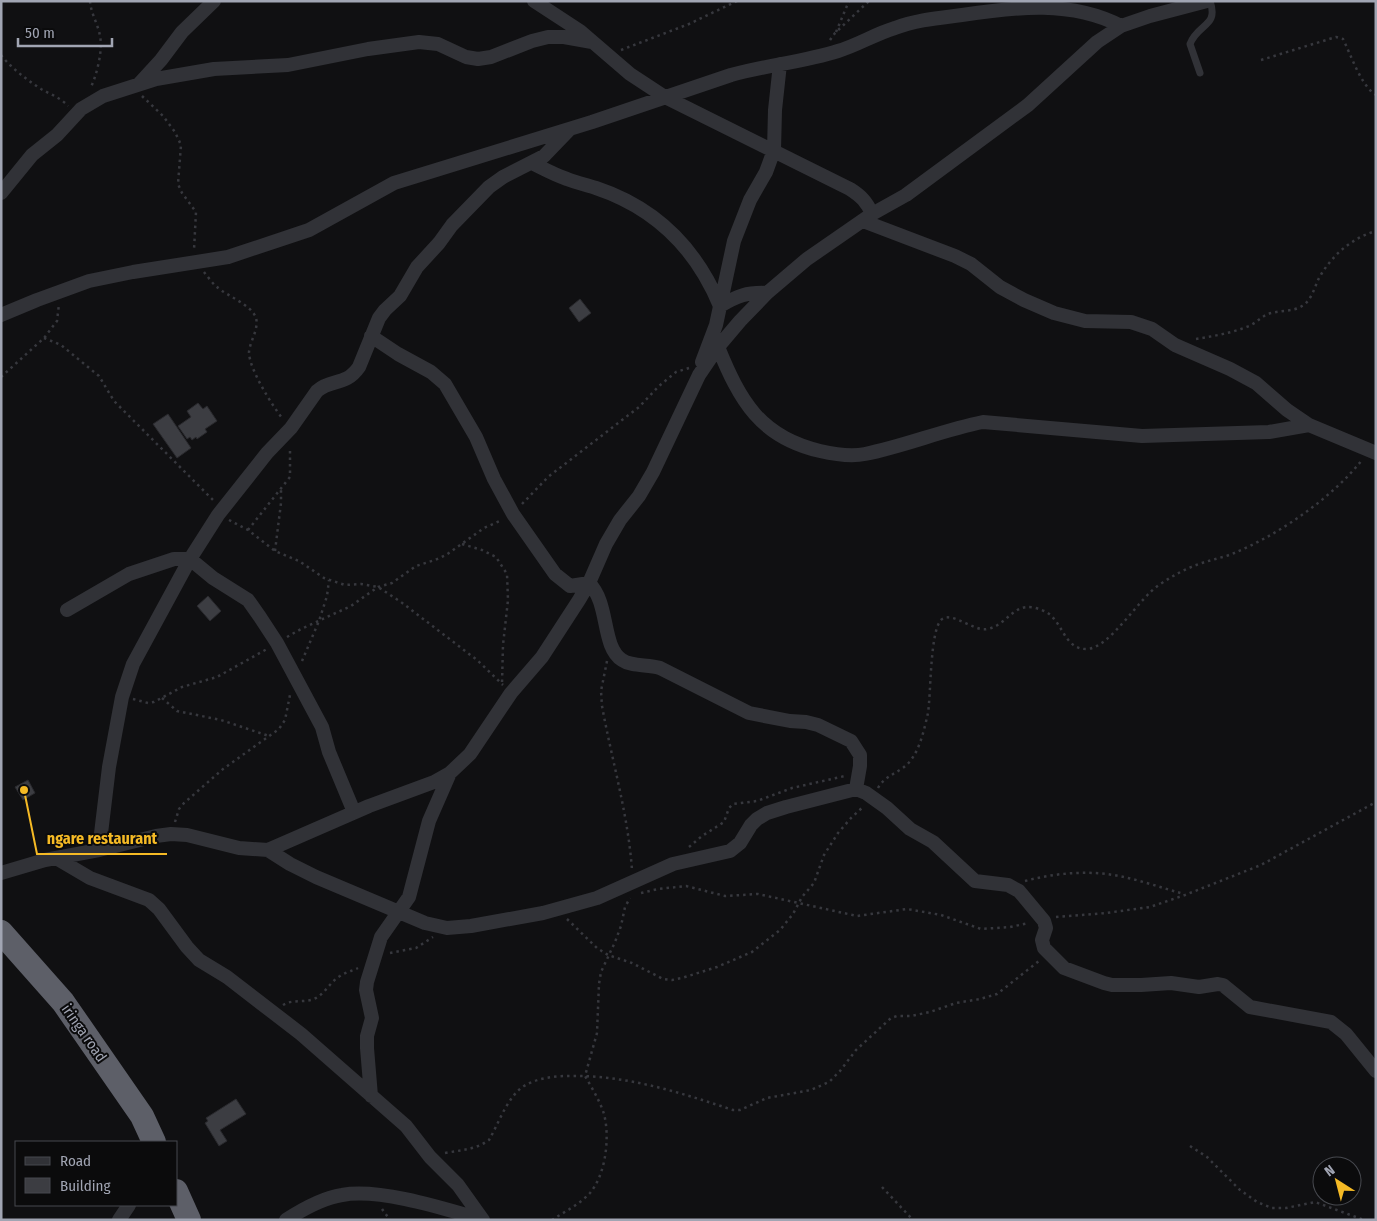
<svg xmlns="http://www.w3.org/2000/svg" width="1377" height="1221" viewBox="0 0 1377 1221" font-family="'Fira Sans Condensed',sans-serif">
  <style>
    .building { fill: #3c3d42; stroke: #2a2a2e }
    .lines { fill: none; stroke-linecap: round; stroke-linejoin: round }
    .path { stroke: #37383e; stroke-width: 2.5; stroke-dasharray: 2.5 4; stroke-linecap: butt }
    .lane { stroke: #313237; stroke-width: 7 }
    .street { stroke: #313237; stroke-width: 14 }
    .highway { stroke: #5d5f68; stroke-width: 24 }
    .labels { text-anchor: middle; stroke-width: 4; stroke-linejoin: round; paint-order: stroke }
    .street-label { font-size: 15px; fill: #a1a5b3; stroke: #0b0b0c }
    .leader { fill: none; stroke: #f5ba25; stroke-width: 2 }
    .callout-dot { fill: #f5ba25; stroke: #0b0b0c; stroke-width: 2 }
    .callout-label { font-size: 16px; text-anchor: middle; font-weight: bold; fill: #f5ba25; stroke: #0b0b0c; stroke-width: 4; stroke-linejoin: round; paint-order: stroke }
  </style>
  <rect width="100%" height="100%" fill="#101012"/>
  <path class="building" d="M580 299 591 313 579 322 569 308Z
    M198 403 203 409 207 406 217 421 205 429 207 432 197 439 196 437 192 440 190 437 187 439 178 426 191 417 187 411Z
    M168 414 191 448 177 458 153 424Z
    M208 596 221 611 210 621 197 606Z
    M28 780 35 793 23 800 15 787Z
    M236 1099 246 1114 220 1130 227 1141 219 1146 205 1123 208 1121 206 1118Z"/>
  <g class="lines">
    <path class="path" d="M90 1C91 14 98 24 100 36 103 50 97 74 91 87
      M836 32 849 1
      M830 40 835 33 869 1
      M621 50 689 24 737 1
      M1 55C12 69 26 79 41 89 50 94 61 98 68 106
      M1261 60 1336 37 1343 39C1351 55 1361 86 1376 95
      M142 96 163 116 175 132 181 145 178 184 182 193 196 212 194 250
      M204 272C208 277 212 283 217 287 227 296 252 305 256 318 259 329 250 341 249 352 249 369 272 405 282 418
      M44 338 61 345 99 376 114 401 214 501
      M1196 339C1214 336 1232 333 1249 326 1256 323 1261 317 1268 314 1279 310 1293 312 1302 306 1311 301 1314 289 1318 280 1330 257 1351 238 1376 231
      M1 377 44 338 57 321 59 304
      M522 504 548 477 639 407 659 386 676 372 689 368
      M229 520 248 530 275 551 299 561 324 578 345 585 361 584 378 587 401 602 477 660 503 685
      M248 530 290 477V447
      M462 544 482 550 496 557 507 574 508 600 503 645 502 683
      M275 551 281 503V488
      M287 637 301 629 351 606 378 587 392 583 416 566 435 560 446 555 484 528 502 520
      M302 661 319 621 327 596 329 580
      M607 661 601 691 602 706C612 761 628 814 632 870
      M162 698 177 711 221 720 269 736
      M133 699 148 703 154 702 182 687 217 677 267 649
      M878 788C884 777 895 774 904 767 919 756 924 730 928 713 931 693 930 632 941 620 951 610 974 632 987 629 1010 625 1013 597 1044 611 1063 619 1063 650 1087 649 1110 648 1139 598 1159 585 1172 576 1185 569 1199 564 1210 560 1221 558 1232 554 1278 535 1331 499 1362 460
      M175 822 179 809 184 803 223 769 279 729 285 720 290 695
      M689 847 702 836 724 822 729 808 733 804 757 801 792 788 845 776
      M1025 881C1047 875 1071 872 1094 873 1124 874 1155 886 1184 894
      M641 893 658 889 686 886 725 896 758 894 857 916 907 909 941 915 981 929 1010 927 1029 923
      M1056 917 1106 913 1150 907 1185 895 1261 865 1376 802
      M567 919 597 948 608 955 632 963 663 979 672 980 682 978 717 967 752 952 780 930 793 914 802 897 814 883 824 855 838 833 851 818 864 806
      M390 953 416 948 433 937
      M283 1005C292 999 304 1003 314 999 325 994 330 982 340 976 346 972 352 971 358 968
      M1190 1146 1207 1157 1240 1190 1257 1202 1272 1208H1286L1315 1202 1364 1220
      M445 1153C461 1150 475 1150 489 1140 499 1123 507 1097 524 1086 537 1078 554 1076 569 1076 627 1075 678 1092 733 1110H740L767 1098 811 1090 829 1082 840 1071 856 1050 891 1018 897 1016H911L930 1012 956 1003 980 999 997 994 1039 961
      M882 1187 913 1220
      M382 1209 390 1220
      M552 1220C564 1212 580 1204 590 1193 606 1174 610 1137 604 1114 600 1101 592 1088 585 1076L597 1033 599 984 601 972 615 942 621 926 625 907 630 898"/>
    <path class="lane" d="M1200 73 1190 44C1198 23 1219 27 1210 1"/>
    <path class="street" d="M534 1 580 31 630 74 665 97 850 189C861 196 867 202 872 214
      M139 84 161 60 182 32 214 1
      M532 163C544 169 555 175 567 179 577 183 587 185 596 188 656 208 696 248 720 306 737 296 747 292 767 293
      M1 193 32 155 57 135 81 109 103 96 156 79 214 69 288 65 368 49 419 42 438 44 466 57 478 59 491 57 532 41 548 37H564L592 42
      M863 221 955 256 971 264 1000 287 1024 300 1054 313 1085 321 1131 322 1152 329 1175 345 1230 369 1256 383 1287 410 1309 425 1376 453
      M1 315 37 300 89 281 133 272 228 257 309 230 394 183 592 122 731 75C766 65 804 62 838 51 858 45 875 34 895 28 916 20 939 18 962 15 1016 7 1071 0 1121 26
      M371 336 398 354 431 372 445 384 476 437 494 479 513 514 555 574 570 586 589 583C610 604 601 646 622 660 632 667 648 664 660 668L749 713 790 721 806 722 818 725 851 741 860 755V766L856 789
      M718 347C740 401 760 437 820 451 833 454 851 457 865 454 905 446 943 430 983 422L1142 436 1269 432 1309 425
      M702 362 716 325 734 241 750 200 766 172 774 150 775 110 780 64
      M67 610 129 574 174 559H190L213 578 248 600 260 617 277 643 322 727 329 752 354 812
      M99 850 109 767 122 697 133 664 190 559 218 515 267 453 291 428 317 391C332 378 345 387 359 367L379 318 385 310 400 296 417 267 439 243 452 225 489 187 503 177 544 156 570 129
      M268 850 290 864 316 877 425 923 447 928 471 926 543 913 597 898 673 864 730 851 740 843 751 825 757 819 767 813 786 807 856 789 866 793 887 808 910 829 933 842 975 881 1008 885 1019 891 1044 921 1046 928 1042 940 1044 948 1064 968 1104 983 1112 985H1141L1171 983 1199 987 1218 984 1223 985 1250 1007 1331 1022 1346 1034 1376 1071
      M56 858 90 878 149 900 159 909 187 947 199 960 227 977 301 1034 406 1126 430 1157 458 1185 483 1220
      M1 873 45 860 99 850 156 836 171 834 187 835 239 848 268 850 369 806 434 782 450 773 470 754 511 693 542 657 579 600 589 583 606 544 620 520 639 496 653 472 699 375 718 347 740 321 767 293 807 259 872 214 906 195 1028 105 1097 42 1121 26 1150 16 1207 1
      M371 1096 367 1048V1036L372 1018 366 990 367 982 381 937 409 897 429 821 450 773
      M119 1220 129 1205
      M286 1220C303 1209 322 1198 342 1195 380 1188 445 1209 483 1220"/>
    <path class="highway" d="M1 932 63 1002 142 1116 154 1142
      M176 1191 189 1220"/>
  </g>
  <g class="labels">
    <g class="street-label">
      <text transform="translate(84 1033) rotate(55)" y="5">iringa road</text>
    </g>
  </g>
  <path class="leader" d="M24 790L37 854H167"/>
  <circle class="callout-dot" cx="24" cy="790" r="5"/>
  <g class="callout-label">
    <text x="102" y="844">ngare restaurant</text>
  </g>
  <rect width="1377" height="1221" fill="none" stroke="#a1a5b3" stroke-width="5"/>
  <rect x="15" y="1141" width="162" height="65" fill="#0b0b0c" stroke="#47494f"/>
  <rect x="25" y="1157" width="25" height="8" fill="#313237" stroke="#47494f"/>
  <text x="60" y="1166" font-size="15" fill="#a1a5b3">Road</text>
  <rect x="25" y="1178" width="25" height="15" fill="#3c3d42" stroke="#47494f"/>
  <text x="60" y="1191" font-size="15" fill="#a1a5b3">Building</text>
  <g transform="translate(1337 1181) rotate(324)"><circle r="24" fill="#0b0b0c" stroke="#47494f"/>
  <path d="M0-4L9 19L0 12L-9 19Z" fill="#f5ba25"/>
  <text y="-8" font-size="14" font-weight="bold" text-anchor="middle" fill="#a1a5b3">N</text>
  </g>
  <path d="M18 38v8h94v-8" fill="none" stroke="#a1a5b3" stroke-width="2.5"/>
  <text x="25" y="38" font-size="15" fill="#a1a5b3" stroke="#0b0b0c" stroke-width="4" paint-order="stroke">50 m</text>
</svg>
